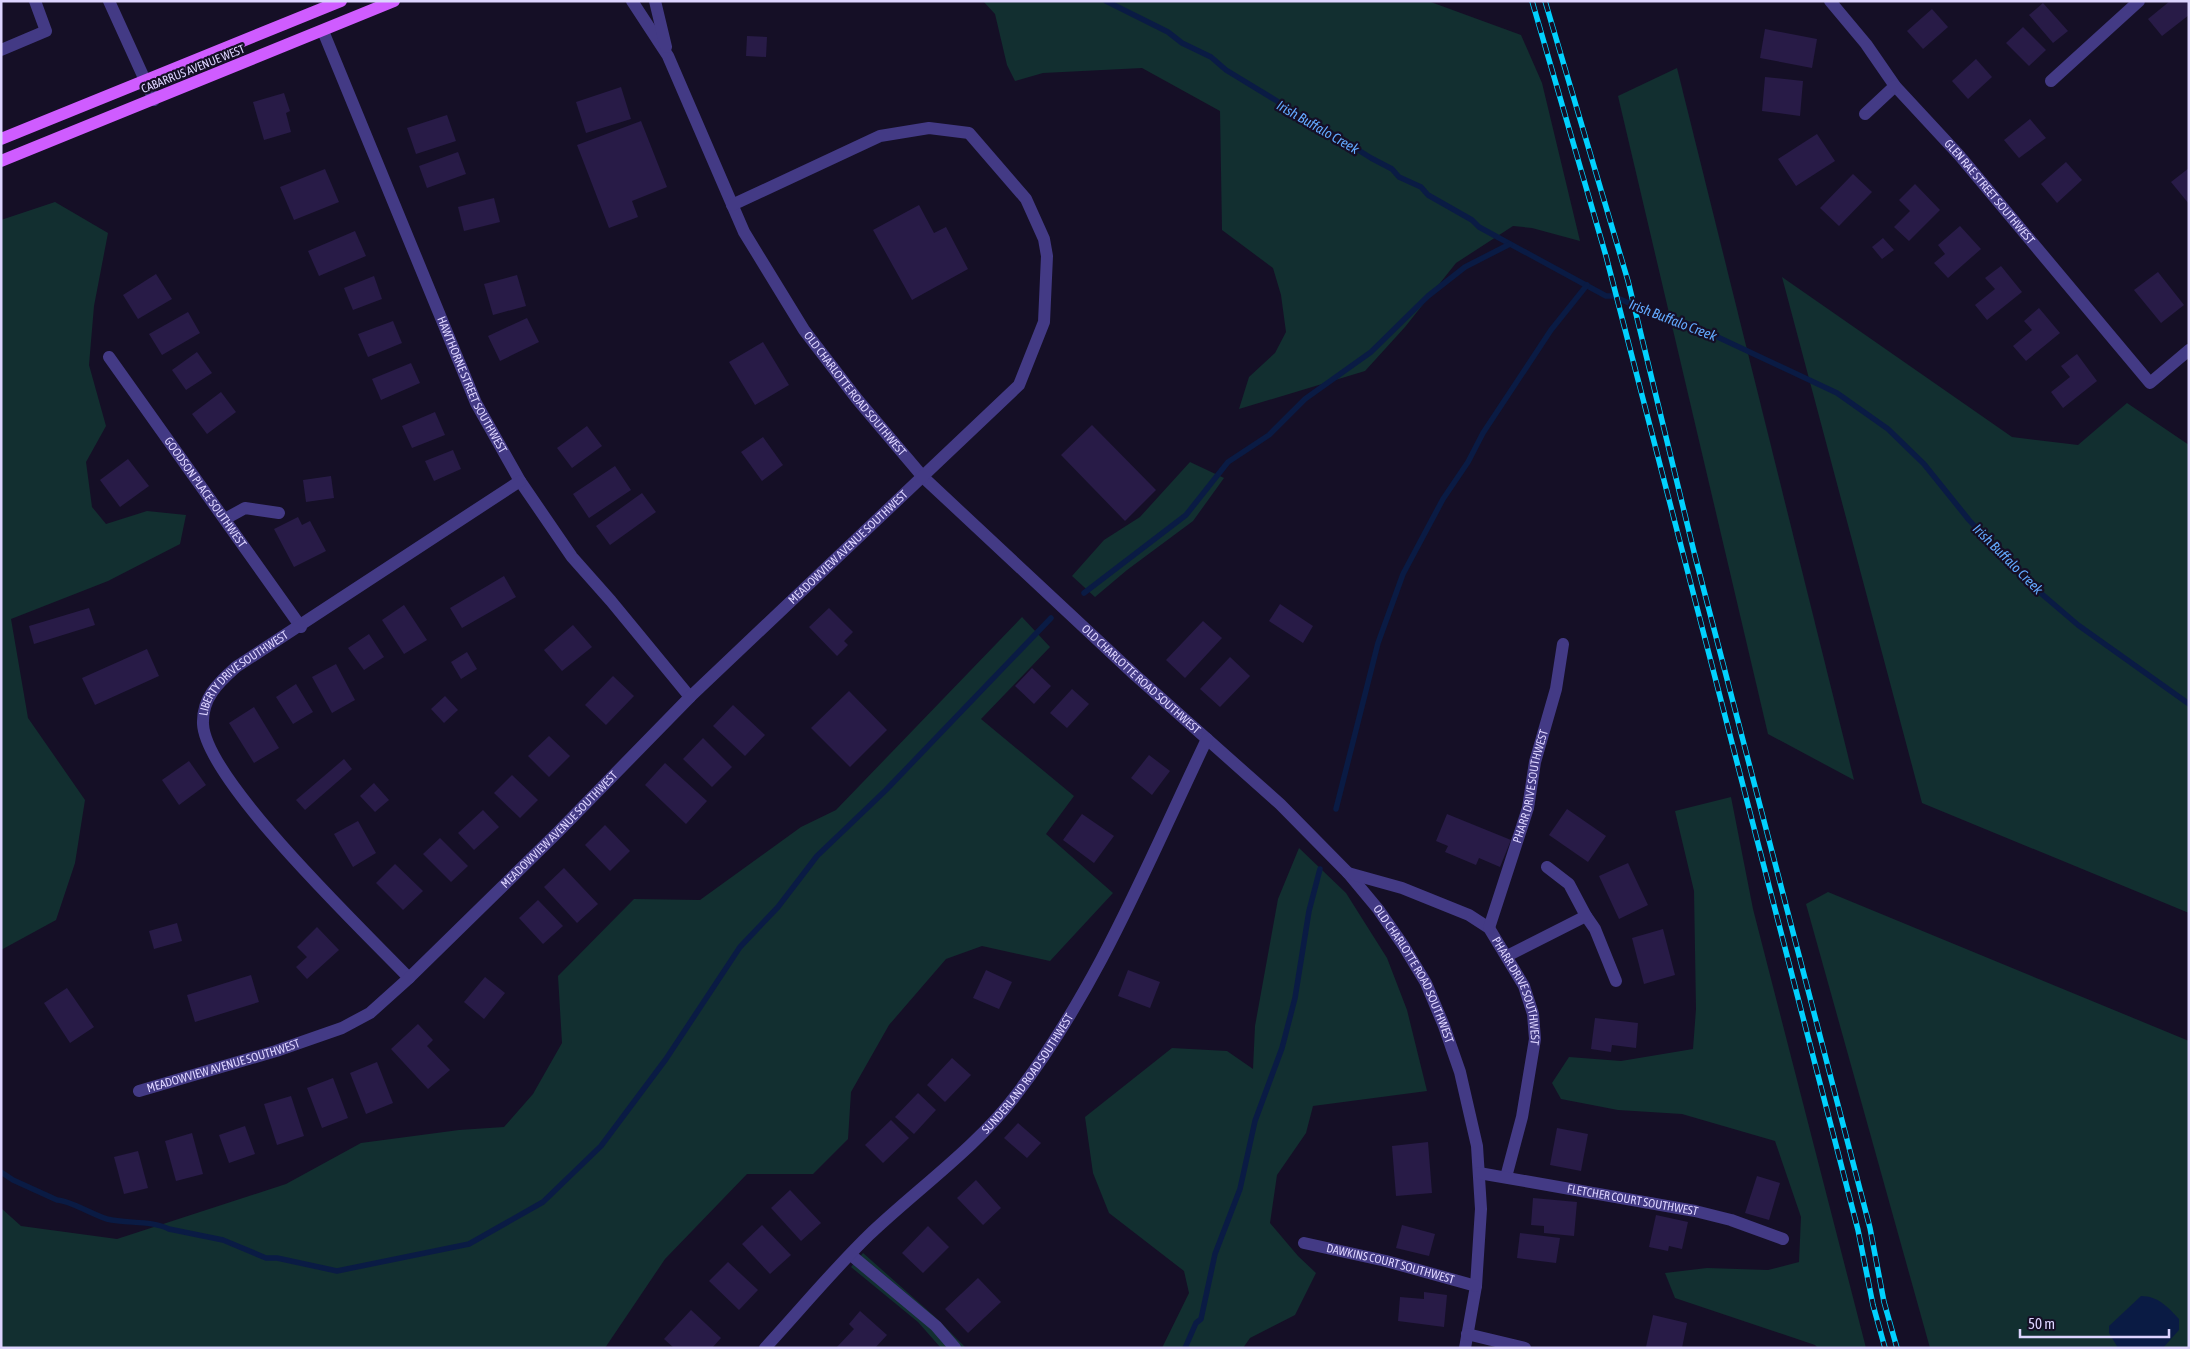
<svg xmlns="http://www.w3.org/2000/svg" width="2190" height="1349" font-family="'Asap Condensed',sans-serif">
<rect width="100%" height="100%" fill="#150f26"/>
<g fill="#122f30">
<polygon points="983,1 1428,1 1521,35 1542,83 1580,241 1532,228 1513,226 1456,263 1405,327 1365,371 1239,409 1249,377 1275,353 1286,332 1281,295 1273,268 1222,230 1220,111 1142,68 1043,73 1015,81 1007,65 995,14"/>
<polygon points="1677,68 1854,780 1768,734 1618,96"/>
<polygon points="55,202 108,233 94,306 89,365 106,426 86,462 92,507 106,524 147,511 186,515 180,544 108,581 11,619 28,718 85,800 75,863 56,920 1,950 1,220"/>
<polygon points="1782,277 2012,437 2078,445 2127,403 2189,445 2189,913 1922,803"/>
<polygon points="1190,462 1224,478 1193,521 1127,570 1095,597 1072,576 1104,540 1140,517"/>
<polygon points="1022,617 1050,647 981,719 1074,796 1046,834 1113,893 1050,961 982,946 946,959 889,1025 851,1092 848,1139 813,1174 747,1174 665,1259 605,1348 1,1348 1,1208 21,1226 117,1239 286,1184 361,1143 459,1130 504,1127 533,1094 562,1043 558,976 634,899 700,900 801,827 836,810"/>
<polygon points="1731,797 1753,909 1866,1348 1818,1348 1815,1345 1675,1298 1665,1273 1707,1268 1768,1270 1799,1262 1801,1217 1775,1141 1682,1114 1618,1110 1561,1099 1552,1083 1569,1057 1621,1061 1693,1049 1696,1009 1694,891 1675,811"/>
<polygon points="1299,848 1346,893 1387,958 1407,1010 1427,1091 1313,1106 1306,1133 1277,1175 1270,1223 1298,1256 1316,1273 1295,1315 1250,1338 1243,1348 1162,1348 1189,1293 1184,1271 1109,1213 1093,1173 1085,1117 1172,1048 1227,1051 1253,1069 1255,1026 1278,899"/>
<polygon points="1828,892 2189,1041 2189,1348 1930,1348 1806,904"/>
<polygon points="863,1253 934,1316 966,1348 941,1348 918,1322 851,1267"/>
</g>
<path fill="#0a1b44" d="M 2141,1296 C 2158,1296 2168,1307 2179,1319 L 2179,1330 L 2163,1348 L 2118,1348 L 2109,1333 L 2109,1326 Z"/>
<g fill="none" stroke-linecap="round" stroke-linejoin="round">
<g stroke="#0a1b44" stroke-width="5.5">
<polyline points="1106,1 1168,32 1182,43 1211,57 1226,70 1277,101 1284,108 1320,126 1371,158 1392,169 1399,177 1421,187 1428,195 1472,220 1479,227 1606,296 1613,296 1663,318 1692,325 1837,393 1888,429 1924,464 1969,520 2023,578 2078,625 2189,704"/>
<polyline points="1084,593 1186,515 1228,462 1269,435 1305,399 1371,352 1428,296 1465,267 1510,244"/>
<polyline points="1336,809 1378,643 1403,574 1443,499 1468,462 1483,433 1551,330 1587,285"/>
<path d="M 1,1172 L 13,1180 L 57,1200 C 69,1200 93,1215 107,1219 C 127,1224 151,1220 169,1229 L 223,1240 L 266,1258 L 277,1258 L 337,1271 L 469,1244 L 543,1202 L 601,1146 L 666,1059 L 740,947 L 778,907 L 817,856 L 886,790 L 1051,618"/>
<polyline points="1185,1348 1196,1323 1201,1319 1215,1254 1240,1189 1255,1121 1282,1048 1295,998 1309,911 1320,869"/>
</g>
</g>
<g fill="#281b47">
<polygon points="2170,1 2189,1 2189,15 2162,36 2148,19"/>
<polygon points="2043,3 2068,31 2053,43 2029,15"/>
<polygon points="1932,9 1948,27 1923,49 1907,31"/>
<polygon points="2023,27 2046,50 2029,66 2006,43"/>
<polygon points="1765,29 1817,39 1812,68 1760,58"/>
<polygon points="747,36 767,37 766,57 746,56"/>
<polygon points="1976,59 1992,77 1968,99 1952,81"/>
<polygon points="1765,77 1803,81 1800,116 1762,111"/>
<polygon points="621,87 631,119 586,133 576,102"/>
<polygon points="284,93 290,111 286,113 291,132 264,140 253,102"/>
<polygon points="447,115 456,141 416,154 407,128"/>
<polygon points="2030,119 2046,138 2019,158 2004,140"/>
<polygon points="641,121 667,187 632,201 638,217 609,228 577,145"/>
<polygon points="1817,134 1835,161 1796,186 1778,159"/>
<polygon points="458,152 466,174 427,188 419,166"/>
<polygon points="2066,162 2082,180 2057,203 2041,184"/>
<polygon points="2189,168 2189,204 2171,182"/>
<polygon points="325,169 339,202 294,220 280,187"/>
<polygon points="1853,174 1872,192 1839,226 1820,208"/>
<polygon points="1915,184 1940,210 1909,241 1894,227 1910,211 1899,200"/>
<polygon points="494,198 500,222 464,231 458,207"/>
<polygon points="919,205 934,233 946,227 968,269 912,300 873,230"/>
<polygon points="1960,226 1981,249 1948,278 1934,263 1945,254 1938,245"/>
<polygon points="355,231 366,256 319,276 308,251"/>
<polygon points="1883,238 1894,250 1882,259 1872,247"/>
<polygon points="2001,266 2022,292 1987,320 1975,305 1995,289 1985,278"/>
<polygon points="2158,272 2184,305 2161,323 2134,290"/>
<polygon points="156,274 172,299 138,319 123,295"/>
<polygon points="517,275 526,306 493,315 484,284"/>
<polygon points="374,276 382,299 353,310 344,288"/>
<polygon points="2039,308 2060,333 2026,361 2013,346 2032,330 2024,321"/>
<polygon points="188,312 200,333 162,355 149,334"/>
<polygon points="527,318 539,342 500,361 488,336"/>
<polygon points="393,321 402,343 368,357 358,334"/>
<polygon points="763,342 789,385 755,405 729,362"/>
<polygon points="197,352 212,373 186,390 172,370"/>
<polygon points="2077,354 2097,381 2063,408 2051,392 2070,377 2061,366"/>
<polygon points="411,363 420,383 381,400 372,379"/>
<polygon points="221,392 236,412 207,434 192,414"/>
<polygon points="435,412 445,435 412,448 402,426"/>
<polygon points="1092,425 1156,490 1125,521 1061,455"/>
<polygon points="587,426 602,446 572,468 557,448"/>
<polygon points="763,437 783,465 762,481 741,452"/>
<polygon points="453,450 461,469 434,481 425,461"/>
<polygon points="128,459 149,486 120,507 100,480"/>
<polygon points="615,466 631,490 589,518 573,494"/>
<polygon points="331,476 334,498 306,502 303,480"/>
<polygon points="642,493 656,512 610,545 596,526"/>
<polygon points="298,517 302,525 310,521 326,551 294,567 274,529"/>
<polygon points="504,576 516,597 462,628 450,608"/>
<polygon points="1280,604 1313,626 1303,643 1269,621"/>
<polygon points="404,605 427,640 404,654 382,620"/>
<polygon points="89,608 95,625 34,644 29,626"/>
<polygon points="829,608 853,632 844,641 848,645 837,656 809,627"/>
<polygon points="1203,621 1222,638 1185,678 1166,660"/>
<polygon points="573,625 592,647 562,671 544,650"/>
<polygon points="369,634 384,657 364,670 348,648"/>
<polygon points="147,649 159,676 95,705 82,678"/>
<polygon points="467,652 477,669 461,679 451,662"/>
<polygon points="1230,657 1250,676 1220,707 1200,689"/>
<polygon points="336,664 355,700 332,713 312,677"/>
<polygon points="1032,668 1051,686 1034,704 1015,686"/>
<polygon points="613,676 634,696 606,725 585,705"/>
<polygon points="296,684 313,712 293,724 276,697"/>
<polygon points="1072,689 1089,704 1067,728 1050,713"/>
<polygon points="849,691 887,730 850,767 811,728"/>
<polygon points="445,696 458,710 444,723 431,709"/>
<polygon points="733,705 765,735 745,756 713,726"/>
<polygon points="254,707 279,748 254,763 229,723"/>
<polygon points="549,736 570,756 549,777 528,756"/>
<polygon points="703,738 732,767 712,787 683,759"/>
<polygon points="1149,755 1170,771 1152,795 1131,778"/>
<polygon points="344,759 352,769 305,810 296,800"/>
<polygon points="189,761 206,785 179,805 162,780"/>
<polygon points="665,763 707,801 686,824 645,785"/>
<polygon points="512,775 538,800 520,818 494,793"/>
<polygon points="374,783 389,800 375,812 360,796"/>
<polygon points="1567,809 1606,836 1588,862 1549,835"/>
<polygon points="483,810 499,827 474,850 458,833"/>
<polygon points="1082,814 1114,836 1094,863 1063,840"/>
<polygon points="1447,814 1511,840 1500,867 1479,858 1476,865 1445,852 1448,846 1436,841"/>
<polygon points="358,821 376,853 353,867 334,834"/>
<polygon points="605,825 630,851 610,871 585,845"/>
<polygon points="440,838 468,866 451,882 423,854"/>
<polygon points="1628,863 1648,905 1619,919 1599,876"/>
<polygon points="395,864 423,891 403,910 376,883"/>
<polygon points="564,868 598,904 577,923 544,887"/>
<polygon points="538,900 563,926 543,944 519,918"/>
<polygon points="177,923 182,941 154,949 149,931"/>
<polygon points="317,927 339,950 307,979 296,967 307,957 297,947"/>
<polygon points="1663,929 1675,975 1644,984 1632,938"/>
<polygon points="986,970 1012,982 999,1009 973,998"/>
<polygon points="1128,970 1160,982 1150,1008 1118,996"/>
<polygon points="251,975 259,1002 195,1022 187,995"/>
<polygon points="485,977 505,993 484,1019 464,1002"/>
<polygon points="67,988 94,1027 70,1043 44,1003"/>
<polygon points="1595,1018 1638,1023 1636,1048 1612,1045 1611,1052 1591,1049"/>
<polygon points="418,1024 433,1040 427,1046 450,1070 428,1089 391,1049"/>
<polygon points="952,1058 971,1075 945,1102 927,1085"/>
<polygon points="377,1062 393,1103 366,1114 350,1073"/>
<polygon points="333,1078 348,1118 322,1128 307,1088"/>
<polygon points="918,1093 936,1110 914,1134 895,1117"/>
<polygon points="291,1096 304,1136 277,1145 264,1104"/>
<polygon points="891,1120 909,1138 883,1163 865,1145"/>
<polygon points="1018,1123 1041,1143 1027,1158 1004,1138"/>
<polygon points="245,1126 255,1154 229,1163 219,1135"/>
<polygon points="1557,1128 1588,1134 1581,1171 1550,1165"/>
<polygon points="192,1133 203,1174 176,1181 165,1141"/>
<polygon points="1428,1142 1432,1193 1396,1196 1392,1146"/>
<polygon points="138,1151 148,1188 124,1194 114,1157"/>
<polygon points="1757,1176 1780,1183 1769,1220 1745,1213"/>
<polygon points="976,1180 1001,1208 983,1225 957,1198"/>
<polygon points="790,1190 821,1223 801,1241 771,1208"/>
<polygon points="1533,1198 1577,1202 1574,1236 1544,1233 1544,1226 1531,1225"/>
<polygon points="1656,1215 1688,1222 1682,1249 1669,1246 1668,1251 1649,1247"/>
<polygon points="762,1225 791,1255 770,1274 742,1244"/>
<polygon points="1402,1225 1435,1234 1429,1256 1396,1248"/>
<polygon points="928,1226 949,1247 923,1273 902,1253"/>
<polygon points="1520,1233 1560,1238 1556,1263 1517,1258"/>
<polygon points="728,1262 758,1290 739,1310 709,1281"/>
<polygon points="978,1278 1001,1302 968,1333 945,1309"/>
<polygon points="1424,1292 1447,1295 1444,1327 1398,1321 1400,1297 1424,1299"/>
<polygon points="691,1310 721,1338 712,1348 674,1348 664,1339"/>
<polygon points="860,1311 887,1335 875,1348 836,1348 854,1329 849,1324"/>
<polygon points="1653,1315 1687,1323 1682,1348 1646,1347"/>
</g>
<g fill="none" stroke-linecap="round" stroke-linejoin="round">
<g stroke="#433a85" stroke-width="12">
<polyline points="109,1 154,100"/>
<path id="s1" d="M 632,1 L 668,56 L 744,232 L 804,330 L 857,399 L 923,477 L 1135,675 L 1280,804 L 1348,873 L 1378,909 L 1403,945 L 1426,983 L 1444,1026 L 1460,1072 L 1477,1146 L 1481,1209 L 1476,1286 L 1465,1348"/>
<polyline points="655,1 666,47"/>
<path id="s2" d="M 1830,1 L 1866,44 L 1895,86 L 1959,155 L 2150,383 L 2189,350"/>
<path id="s3" d="M 323,31 L 476,403 L 520,481 L 572,557 L 611,601 L 690,697"/>
<polyline points="1,50 46,31 35,1"/>
<polyline points="2051,81 2139,1"/>
<polyline points="1865,114 1895,86"/>
<path id="s4" d="M 109,357 L 301,627"/>
<polyline points="225,519 245,508 279,513"/>
<path id="s5" d="M 1348,873 L 1402,888 L 1469,915 L 1489,928 L 1524,986 L 1533,1014 L 1535,1039 L 1522,1117 L 1506,1177"/>
<polyline points="1586,916 1595,929 1616,981"/>
<path id="s6" d="M 1489,928 L 1528,808 L 1535,762 L 1556,689 L 1563,644"/>
<polyline points="1507,956 1586,916 1569,884 1547,867"/>
<path id="s7" d="M 409,978 C 365,932 206,781 203,724 C 202,698 218,683 236,667 L 520,481"/>
<path id="s8" d="M 139,1091 L 276,1051 L 342,1028 L 370,1013 L 409,978 L 558,832 L 690,697 L 1019,385 L 1044,322 L 1047,256 L 1044,239 L 1026,199 L 969,133 L 929,128 L 880,136 L 732,205"/>
<path id="s9" d="M 1479,1173 L 1695,1211 L 1731,1220 L 1783,1239"/>
<path id="s10" d="M 1304,1243 L 1386,1261 L 1476,1286"/>
<polyline points="851,1255 936,1326 955,1348"/>
<polyline points="1467,1334 1525,1348"/>
<path id="s11" d="M 765,1348 C 800,1310 833,1270 869,1235 C 916,1190 977,1147 1016,1095 C 1098,988 1149,860 1207,739"/>
</g>
<g stroke="#cf5cff" stroke-width="12">
<polyline points="1,139 341,1"/>
<polyline points="1,161 394,1"/>
</g>
<g stroke="#01d1fe" stroke-width="5.5">
<g id="rail">
<polyline points="1532,1 1606,256 1858,1230 1873,1305 1885,1348"/>
<polyline points="1545,1 1628,281 1695,556 1870,1228 1884,1302 1897,1348"/>
</g>
</g>
<use href="#rail" stroke="#150f26" stroke-width="4" stroke-dasharray="11" stroke-linecap="butt"/>
</g>
<g text-anchor="middle" dominant-baseline="central" stroke-width="4.5" stroke-linejoin="round" paint-order="stroke">
<g font-size="12" fill="#ddd4ff" stroke="#150f26">
<text transform="translate(193 69) rotate(-22)">CABARRUS AVENUE WEST</text>
<text stroke="none"><textPath href="#s2" startOffset="249">GLEN RAE STREET SOUTHWEST</textPath></text>
<text stroke="none"><textPath href="#s3" startOffset="384">HAWTHORNE STREET SOUTHWEST</textPath></text>
<text stroke="none"><textPath href="#s1" startOffset="454">OLD CHARLOTTE ROAD SOUTHWEST</textPath></text>
<text stroke="none"><textPath href="#s4" startOffset="166">GOODSON PLACE SOUTHWEST</textPath></text>
<text stroke="none"><textPath href="#s8" startOffset="912">MEADOWVIEW AVENUE SOUTHWEST</textPath></text>
<text stroke="none"><textPath href="#s7" startOffset="399">LIBERTY DRIVE SOUTHWEST</textPath></text>
<text stroke="none"><textPath href="#s1" startOffset="859">OLD CHARLOTTE ROAD SOUTHWEST</textPath></text>
<text stroke="none"><textPath href="#s6" startOffset="148">PHARR DRIVE SOUTHWEST</textPath></text>
<text stroke="none"><textPath href="#s8" startOffset="508">MEADOWVIEW AVENUE SOUTHWEST</textPath></text>
<text stroke="none"><textPath href="#s1" startOffset="1264">OLD CHARLOTTE ROAD SOUTHWEST</textPath></text>
<text stroke="none"><textPath href="#s5" startOffset="222">PHARR DRIVE SOUTHWEST</textPath></text>
<text stroke="none"><textPath href="#s8" startOffset="88">MEADOWVIEW AVENUE SOUTHWEST</textPath></text>
<text stroke="none"><textPath href="#s11" startOffset="381">SUNDERLAND ROAD SOUTHWEST</textPath></text>
<text stroke="none"><textPath href="#s9" startOffset="156">FLETCHER COURT SOUTHWEST</textPath></text>
<text stroke="none"><textPath href="#s10" startOffset="89">DAWKINS COURT SOUTHWEST</textPath></text>
</g>
<g font-size="14" font-style="italic" fill="#63aaff" stroke="#150f26">
<text transform="translate(1318 127) rotate(30)">Irish Buffalo Creek</text>
<text transform="translate(1673 320) rotate(21)">Irish Buffalo Creek</text>
<text transform="translate(2008 559) rotate(45)">Irish Buffalo Creek</text>
</g>
</g>
<rect width="2190" height="1349" fill="none" stroke="#ddd4ff" stroke-width="5"/>
<path d="M2020 1329v8h149v-8" fill="none" stroke="#ddd4ff" stroke-width="2.5"/>
<text x="2028" y="1329" font-size="15" fill="#ddd4ff" stroke="#150f26" stroke-width="4" paint-order="stroke">50 m</text>
</svg>
